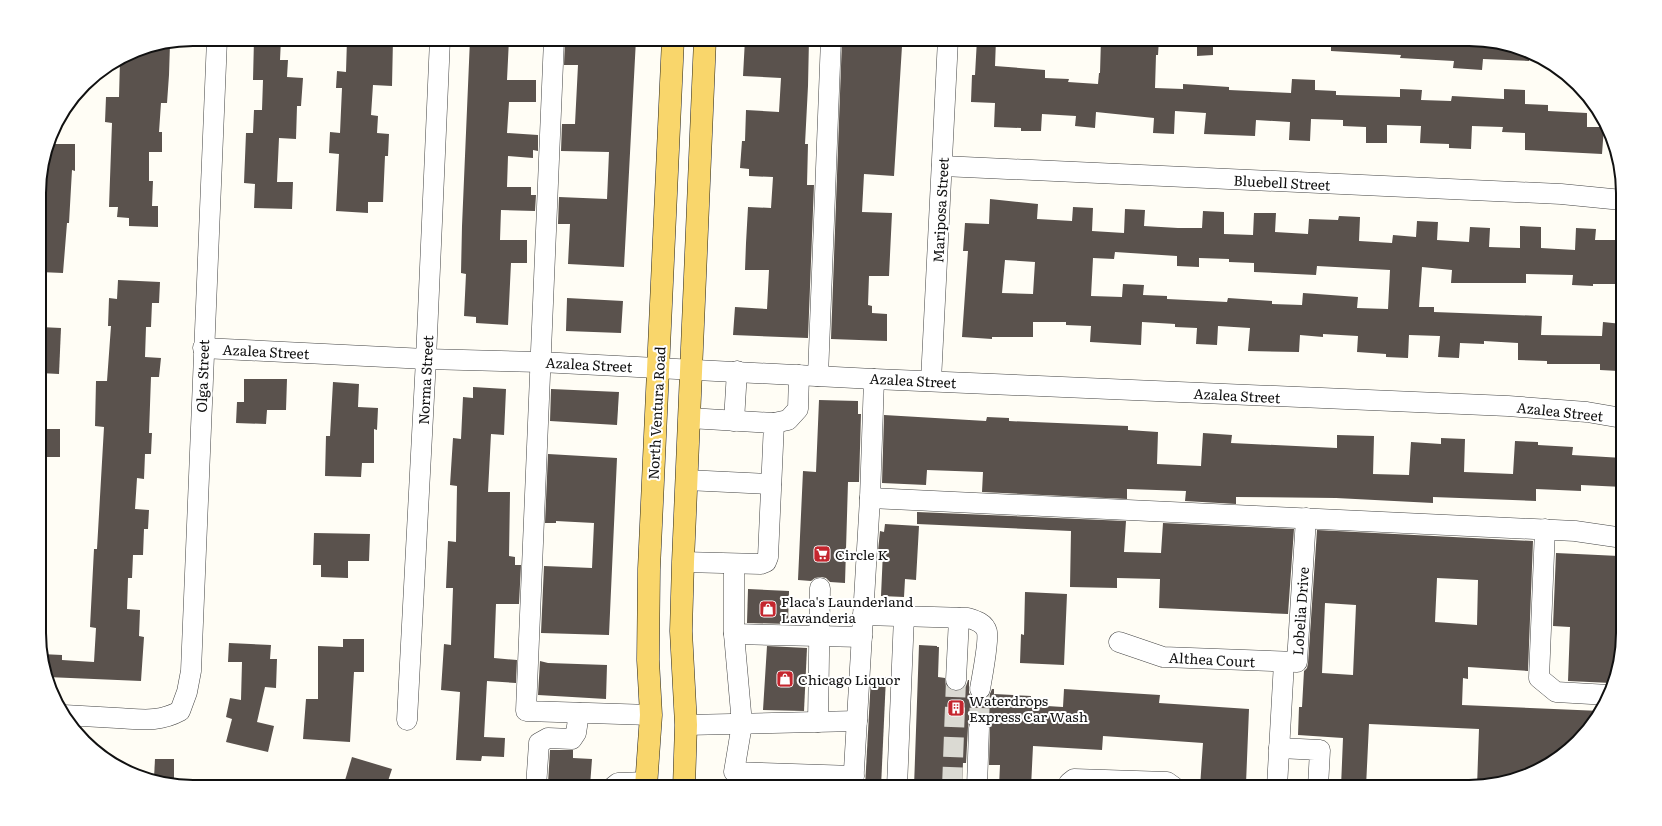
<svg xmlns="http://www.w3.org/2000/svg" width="1662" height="826" font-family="Literata,serif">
<rect width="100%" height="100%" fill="#fffdf5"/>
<g fill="#5a524d" fill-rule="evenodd">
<polygon points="254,39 281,39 280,60 288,60 287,77 303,78 301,106 297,106 296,139 279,138 277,182 293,182 292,209 254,208 255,184 244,183 246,133 253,133 254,110 262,110 263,80 253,80"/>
<polygon points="347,39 393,39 392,86 373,85 371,115 378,116 377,133 389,134 388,156 385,156 383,202 368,202 368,213 336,211 339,154 329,153 330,132 340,133 342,88 336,88 337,71 346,72"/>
<polygon points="470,39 509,39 507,80 536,80 536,102 509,102 507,133 538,135 538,151 533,150 533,158 508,156 507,187 531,187 531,195 536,195 535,211 501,210 500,240 527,240 527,263 511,263 508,325 476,323 476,317 464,316 466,274 461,273 462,226"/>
<polygon points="565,39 636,39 624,267 568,264 570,224 558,224 559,197 607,199 609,152 561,151 562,124 575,124 578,65 564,65"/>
<polygon points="745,39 792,41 792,39 809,39 808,86 805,144 808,144 807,185 814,185 808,338 733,335 735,307 767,309 769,270 745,270 746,243 748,207 771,208 773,177 749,176 749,169 740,168 742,141 745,141 746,110 779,112 781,78 743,76"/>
<polygon points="842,39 898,39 898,46 902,46 894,176 864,174 862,212 892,213 889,276 869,276 868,305 872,306 872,313 887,314 887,341 831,339"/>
<polygon points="977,39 996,39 995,66 1045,70 1045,78 1069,79 1068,82 1098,84 1099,73 1100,73 1101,39 1159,39 1158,55 1156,55 1155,88 1183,89 1183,84 1229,87 1229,90 1291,93 1292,79 1315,80 1315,90 1336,91 1336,95 1400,97 1400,89 1422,90 1421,100 1451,101 1452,96 1504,99 1504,89 1525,90 1525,104 1548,105 1548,111 1587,113 1587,127 1604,127 1602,154 1525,150 1525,133 1502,132 1503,127 1472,126 1471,149 1449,148 1449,144 1420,143 1421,126 1387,125 1387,143 1366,143 1366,127 1343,126 1343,120 1311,119 1310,141 1289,140 1290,122 1256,120 1255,136 1204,134 1206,113 1175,111 1174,134 1153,133 1154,118 1096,112 1095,128 1075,126 1076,116 1042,114 1041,131 1021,131 1021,128 994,127 995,103 971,102 972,75 975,75"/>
<polygon points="1197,39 1213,39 1213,55 1197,56"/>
<polygon points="1331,39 1469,39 1530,53 1529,61 1483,59 1482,70 1453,68 1454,61 1400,58 1401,55 1331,51"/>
<polygon points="170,44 169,75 167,103 161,103 159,132 162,132 162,152 149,152 149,181 153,181 152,206 158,206 158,227 129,226 129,218 117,217 118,207 109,207 112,123 105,122 106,97 119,97 120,60 134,51"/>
<polygon points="50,144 75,144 75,171 72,170 69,223 67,223 63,273 40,272 39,183"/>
<path d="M 990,199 L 1038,204 L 1037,219 L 1072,221 L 1073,207 L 1093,208 L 1092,231 L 1124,233 L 1125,209 L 1145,210 L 1144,226 L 1178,228 L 1202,228 L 1203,211 L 1224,212 L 1224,234 L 1253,235 L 1254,213 L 1276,213 L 1275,232 L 1308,234 L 1309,219 L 1338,220 L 1339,216 L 1360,217 L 1359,241 L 1392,243 L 1393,235 L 1416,237 L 1417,221 L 1438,222 L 1437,240 L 1469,242 L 1470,227 L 1490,228 L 1489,247 L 1520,248 L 1520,226 L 1541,227 L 1541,248 L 1575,250 L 1576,228 L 1596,229 L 1595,240 L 1622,240 L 1622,284 L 1593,284 L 1593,286 L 1572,285 L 1573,275 L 1526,274 L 1526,283 L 1451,283 L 1452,270 L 1422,267 L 1419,307 L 1434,307 L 1434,312 L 1542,316 L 1541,335 L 1602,336 L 1603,322 L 1622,324 L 1622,349 L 1621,349 L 1619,371 L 1600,370 L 1600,364 L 1547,364 L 1547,361 L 1518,360 L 1518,343 L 1484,341 L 1484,344 L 1460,343 L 1459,358 L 1438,357 L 1440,336 L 1409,335 L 1408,358 L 1386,357 L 1386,354 L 1357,352 L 1358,336 L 1323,334 L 1323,337 L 1300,335 L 1299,352 L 1248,351 L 1250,328 L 1218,326 L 1217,345 L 1196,344 L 1197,328 L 1175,327 L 1175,324 L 1142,322 L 1141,345 L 1090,342 L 1091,326 L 1066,325 L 1066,322 L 1033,322 L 1033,337 L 992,337 L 992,339 L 962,337 L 968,251 L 963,251 L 965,223 L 989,224 ZM 1115,252 L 1177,256 L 1177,266 L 1199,267 L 1199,258 L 1229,259 L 1229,262 L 1254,263 L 1254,272 L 1316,275 L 1317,266 L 1390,270 L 1388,309 L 1357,308 L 1358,297 L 1303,293 L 1302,305 L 1272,304 L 1272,301 L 1228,298 L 1227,302 L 1167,299 L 1167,296 L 1143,295 L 1144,285 L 1123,284 L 1122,297 L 1091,296 L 1093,258 L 1114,259 ZM 1005,260 L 1035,262 L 1033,294 L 1002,293 Z"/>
<polygon points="118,280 160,282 159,303 152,303 151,327 146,327 145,357 161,358 159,377 151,377 149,433 152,433 151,454 145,454 144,479 137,478 135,509 149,510 148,529 144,529 143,555 133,555 132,578 128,578 127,609 140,610 139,636 144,637 141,681 47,677 41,654 62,655 62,660 94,662 96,628 90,627 94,549 97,549 104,427 95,426 96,381 107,381 111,326 108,326 109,298 117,299"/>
<polygon points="567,298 623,301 621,333 566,331"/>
<polygon points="40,327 61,328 59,374 40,373"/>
<polygon points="244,379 287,379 286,410 267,410 266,424 236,423 237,402 244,402"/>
<polygon points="333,382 359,384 358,407 378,408 377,430 374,429 374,463 362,463 361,477 325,476 326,436 330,436"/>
<polygon points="473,387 506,389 504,435 491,434 488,492 510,492 509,556 515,557 515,565 521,565 519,604 496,604 494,658 517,660 516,683 487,681 484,737 505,738 504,757 482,756 481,761 456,760 460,692 441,690 444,644 451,645 453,588 446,588 448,541 456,542 457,486 450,485 453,438 461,439 463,397 473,398"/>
<polygon points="551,389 619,392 617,425 550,421"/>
<polygon points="819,400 858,401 858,414 861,414 859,482 848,482 845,583 830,582 826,578 821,577 815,578 811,581 798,580 803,471 816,472"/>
<polygon points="884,415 986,421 987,417 1009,418 1009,421 1128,426 1128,430 1158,432 1157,464 1201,466 1203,433 1232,435 1231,443 1337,448 1337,435 1374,436 1373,474 1409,475 1411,442 1441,444 1441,438 1465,439 1464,472 1513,474 1515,441 1538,442 1538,445 1573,447 1572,455 1623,458 1623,487 1581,485 1581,491 1536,489 1536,501 1433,497 1433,503 1336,498 1236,497 1236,504 1185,501 1186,491 1127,489 1127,499 982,492 983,472 927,470 926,485 882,483"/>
<rect x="40" y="429" width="20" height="28"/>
<polygon points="548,454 617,458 609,635 541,633 544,566 592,568 594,523 556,521 556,523 545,523"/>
<polygon points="917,512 1126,521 1124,552 1161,553 1163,523 1294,529 1288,614 1159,608 1160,579 1117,578 1117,588 1070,587 1071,531 917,524"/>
<polygon points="885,524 919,526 916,580 905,579 904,597 881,596 883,551 878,551 880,531 884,532"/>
<path d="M 1317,530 L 1533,541 L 1528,671 L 1468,667 L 1468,679 L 1463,678 L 1462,705 L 1601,711 L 1585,734 L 1555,761 L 1519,779 L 1477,787 L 1479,729 L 1369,724 L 1366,787 L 1341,787 L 1343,738 L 1298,735 L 1299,707 L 1302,707 L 1304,671 L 1307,668 L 1308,663 ZM 1437,578 L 1478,580 L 1477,625 L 1435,622 ZM 1325,603 L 1356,605 L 1353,675 L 1322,673 Z"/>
<polygon points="314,533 370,534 369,561 348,561 348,578 321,577 321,565 313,565"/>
<polygon points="1556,553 1619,556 1618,594 1623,595 1623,633 1611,683 1568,681 1570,627 1553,626"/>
<polygon points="748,589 789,591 788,624 747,623"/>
<polygon points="1025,592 1067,594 1064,665 1020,663 1021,634 1024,635"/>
<polygon points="343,639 364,639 364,672 354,672 350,742 303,739 306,699 318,699 318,646 343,647"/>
<polygon points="229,643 271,645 270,659 277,659 276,688 265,687 257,722 274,726 268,752 226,742 232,719 226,717 230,698 241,700 242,662 228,662"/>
<polygon points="919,645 937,646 937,647 939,647 938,677 945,678 946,686 950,690 955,691 962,690 966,686 968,680 969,680 969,693 973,698 978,700 984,700 989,696 992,689 994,689 994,694 1031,696 1031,705 1063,707 1064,689 1160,695 1159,703 1249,709 1246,784 1223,782 1222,787 1200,787 1203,743 1103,736 1102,750 1033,746 1031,787 999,787 1000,765 989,765 990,728 989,723 985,718 979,717 974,718 969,722 968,727 966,763 963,763 962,787 914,787"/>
<polygon points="767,646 807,648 804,711 763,710"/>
<polygon points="540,661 548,663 607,665 606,699 538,695"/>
<polygon points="871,677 886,677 881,787 865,787"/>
<polygon points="550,750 573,750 573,758 592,759 590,786 548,783"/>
<polygon points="352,757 392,769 386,787 343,787"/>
<polygon points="155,759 174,759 174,783 154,778"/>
</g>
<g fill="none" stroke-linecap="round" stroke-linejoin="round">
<g stroke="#dbdad3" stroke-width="20" stroke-dasharray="20 10" stroke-linecap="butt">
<polyline points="979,728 980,689"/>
<polyline points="952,787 956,680"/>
</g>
<g stroke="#444" stroke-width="21">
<g id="minor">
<polyline points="554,39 526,711 651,715"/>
<polyline points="942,166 1561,194 1622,200"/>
<polyline points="203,348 426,359 540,362 874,379 1508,406 1587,412 1622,418"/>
<polyline points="818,376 831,39"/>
<polyline points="931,381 948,39"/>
<polyline points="734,421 737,371"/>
<polyline points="774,423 788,420 798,409 799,375"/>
<polyline points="686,480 771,484"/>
<polyline points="870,498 1575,531 1623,538"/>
<polyline points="1545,529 1539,678 1556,692 1609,695"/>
<polyline points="683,562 761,564 766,562 768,557 774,423 689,418"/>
<polyline points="734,564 734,634 742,724 734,772 854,776"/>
<path d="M 863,615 L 968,618 C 975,620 985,623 987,632 C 989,642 982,677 980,689"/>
<polyline points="734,634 862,637"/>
<polyline points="1119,642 1163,657 1297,662 1306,518"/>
<polyline points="956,680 959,618"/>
<path d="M 64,715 C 81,716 99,717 117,718 C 140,719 158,723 180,711 L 187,692 L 191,671 L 217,39"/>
<polyline points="407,720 426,359 440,39"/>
<polyline points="818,722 820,588"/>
<polyline points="686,725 857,721"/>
<polyline points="1279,748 1320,750 1318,787"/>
<polyline points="536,787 539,743 548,738 572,739 576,733 579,713"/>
<polyline points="613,787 618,783 647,782"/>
<polyline points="853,787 870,498 874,379"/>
<polyline points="897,787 904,616"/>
<polyline points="977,787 979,728"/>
<polyline points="1068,787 1069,783 1074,779 1167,782 1174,787"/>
<polyline points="1277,787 1284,662"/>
</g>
</g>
<g stroke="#222" stroke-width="23">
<g id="major">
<polyline points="646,787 651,715 648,660 649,569 673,39"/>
<polyline points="684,787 686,725 681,631 683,562 705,39"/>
</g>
</g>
<use href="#minor" stroke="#fff" stroke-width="20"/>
<use href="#major" stroke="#f9d66b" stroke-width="22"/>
</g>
<defs>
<g id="supermarket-square" transform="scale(0.9)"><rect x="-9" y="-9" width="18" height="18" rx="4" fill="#c4262e" stroke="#fff"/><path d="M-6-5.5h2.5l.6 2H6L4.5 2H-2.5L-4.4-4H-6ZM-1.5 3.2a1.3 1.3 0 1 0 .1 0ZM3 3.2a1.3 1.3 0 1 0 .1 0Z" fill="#fff"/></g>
<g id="shop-square" transform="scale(0.9)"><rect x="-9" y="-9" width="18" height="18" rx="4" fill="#c4262e" stroke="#fff"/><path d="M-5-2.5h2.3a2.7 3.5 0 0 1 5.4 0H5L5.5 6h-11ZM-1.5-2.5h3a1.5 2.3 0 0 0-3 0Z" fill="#fff"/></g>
<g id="building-square" transform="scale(0.9)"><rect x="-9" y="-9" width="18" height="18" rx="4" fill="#c4262e" stroke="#fff"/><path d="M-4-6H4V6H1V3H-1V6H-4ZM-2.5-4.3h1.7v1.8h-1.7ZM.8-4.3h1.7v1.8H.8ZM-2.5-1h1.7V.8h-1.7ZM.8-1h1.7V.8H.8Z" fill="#fff"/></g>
</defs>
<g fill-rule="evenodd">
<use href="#supermarket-square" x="822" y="554"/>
<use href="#shop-square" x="768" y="609"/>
<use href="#shop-square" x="785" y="679"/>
<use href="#building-square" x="956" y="708"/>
</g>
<g text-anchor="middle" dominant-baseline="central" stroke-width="4" stroke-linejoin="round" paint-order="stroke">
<g font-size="14" fill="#111" stroke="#fff">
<text transform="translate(1282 182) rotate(3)">Bluebell Street</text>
<text transform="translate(940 210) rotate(-87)">Mariposa Street</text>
<text transform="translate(266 351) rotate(3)">Azalea Street</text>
<text transform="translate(589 364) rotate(3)">Azalea Street</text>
<text transform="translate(202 376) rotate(-88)">Olga Street</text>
<text transform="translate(425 380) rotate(-87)">Norma Street</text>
<text transform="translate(913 380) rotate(3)">Azalea Street</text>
<text transform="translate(1237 395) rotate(3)">Azalea Street</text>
<text transform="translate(1560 411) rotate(6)">Azalea Street</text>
<text transform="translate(656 413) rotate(-87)">North Ventura Road</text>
<text transform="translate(1300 611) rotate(-86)">Lobelia Drive</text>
<text transform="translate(1212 659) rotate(3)">Althea Court</text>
</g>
<g font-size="14" fill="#111" stroke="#fff" text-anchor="start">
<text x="835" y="554">Circle K</text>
<text x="781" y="601">Flaca's Launderland<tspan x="781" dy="16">Lavanderia</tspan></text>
<text x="798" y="679">Chicago Liquor</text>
<text x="969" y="700">Waterdrops<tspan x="969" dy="16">Express Car Wash</tspan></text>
</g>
</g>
<path d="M0 0H1662V826H0ZM193 46H1469A147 147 0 0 1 1616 193V633A147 147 0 0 1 1469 780H193A147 147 0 0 1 46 633V193A147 147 0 0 1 193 46Z" fill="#fff" fill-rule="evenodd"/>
<path fill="none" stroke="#111" stroke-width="2" d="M193 46H1469A147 147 0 0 1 1616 193V633A147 147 0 0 1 1469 780H193A147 147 0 0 1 46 633V193A147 147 0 0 1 193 46Z"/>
</svg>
